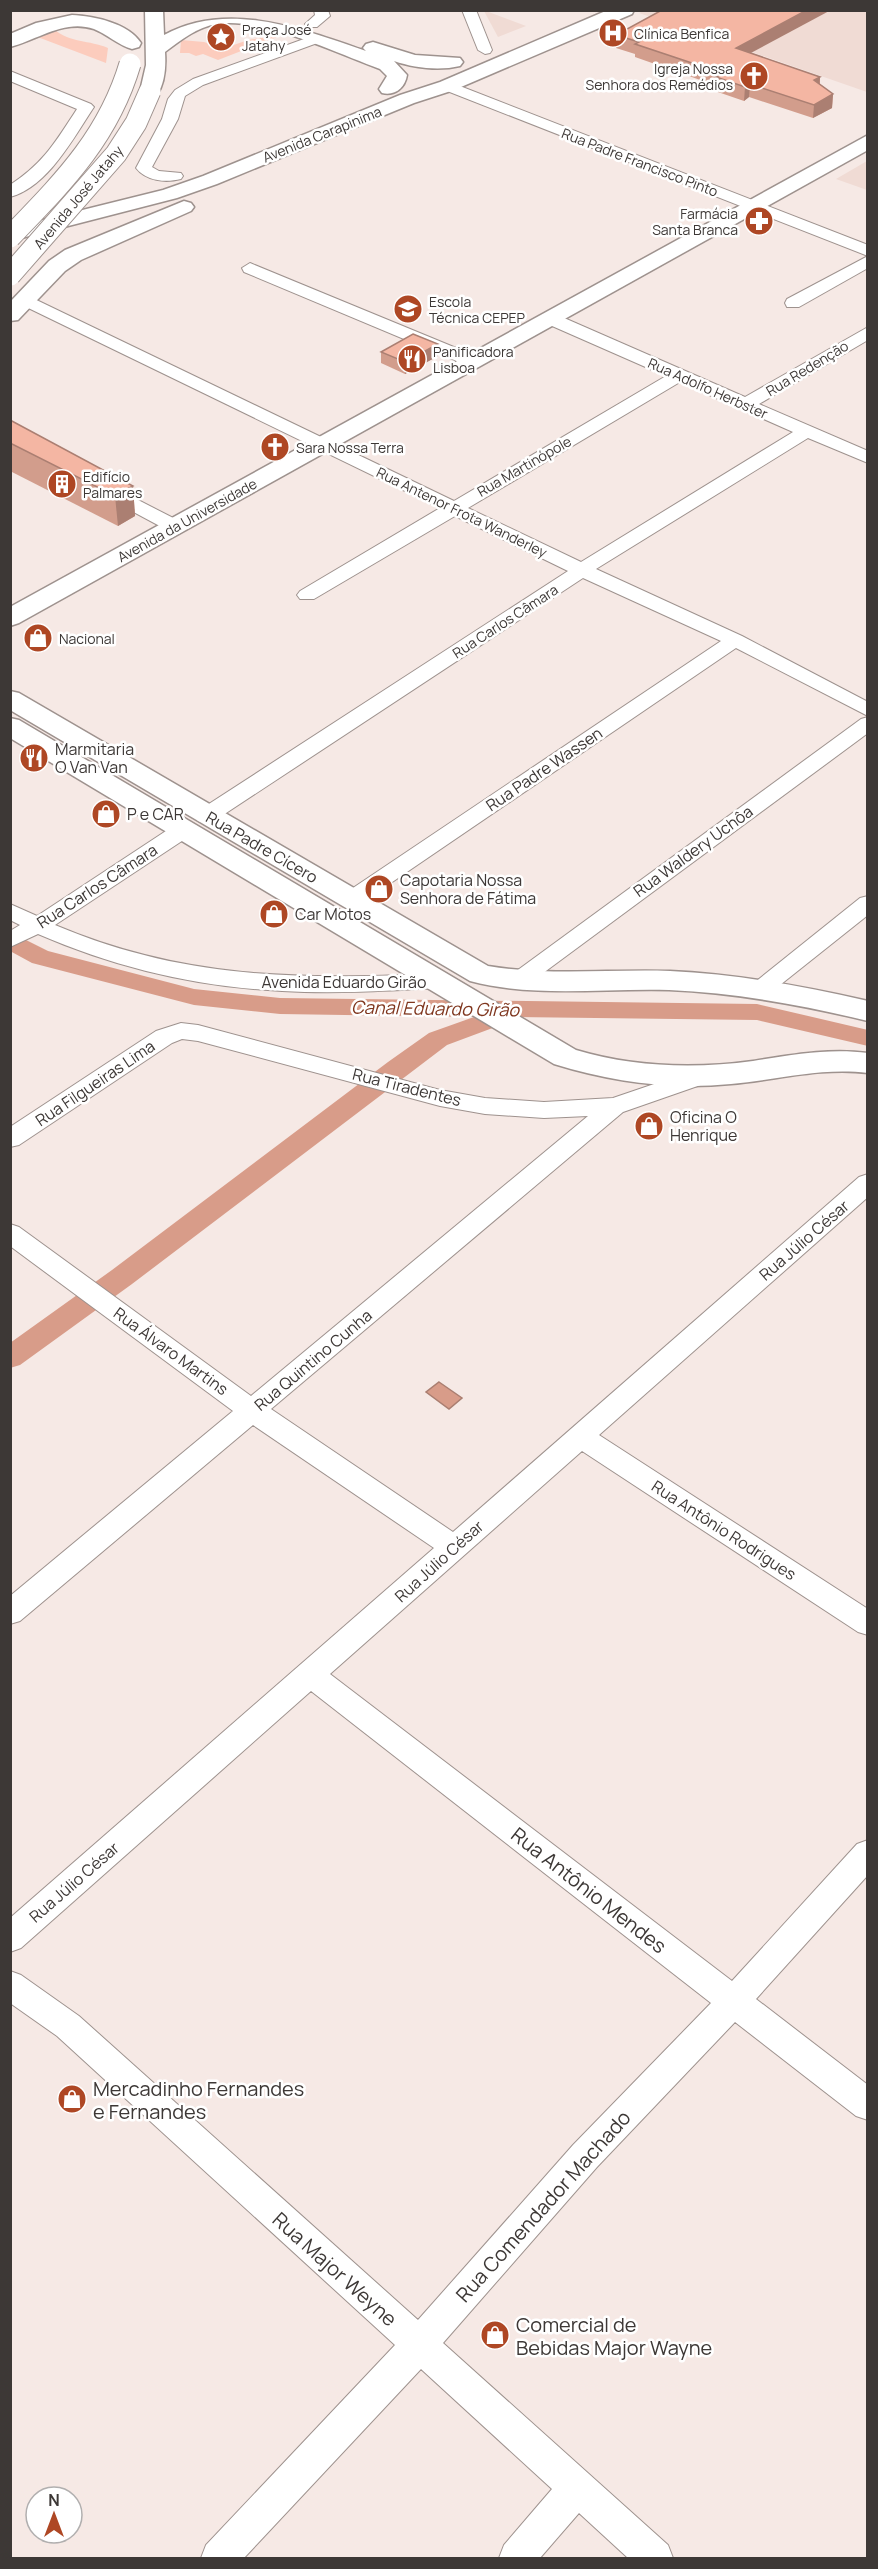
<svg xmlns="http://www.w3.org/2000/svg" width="878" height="2569" font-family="Manrope,sans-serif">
<rect width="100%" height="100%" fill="#f6e9e5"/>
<g fill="#f0dbd4">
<polygon points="645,10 867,11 867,92 639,13"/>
<polygon points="484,11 486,11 526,26 498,37"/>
<polygon points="867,161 867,190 836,179"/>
</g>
<g fill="#fcccbd">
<path d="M 54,29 C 69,43 90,40 108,48 L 106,63 L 35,36 Z"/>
<polygon points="285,34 218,60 203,54 196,56 189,53 180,53 181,40 204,42 216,46 228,47 248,40"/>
</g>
<polygon fill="#d89c89" stroke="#aa7e70" stroke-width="1.5" points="439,1382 462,1398 449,1409 426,1392"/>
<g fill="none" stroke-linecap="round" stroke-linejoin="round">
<polygon fill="#d89c89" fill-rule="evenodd" points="10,932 48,951 194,989 280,998 757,1004 868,1030 868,1046 757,1020 515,1017 514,1020 447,1045 132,1284 20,1365 10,1368 10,1343 112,1270 388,1062 429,1033 474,1017 280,1014 194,1005 32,963 10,951"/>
<g stroke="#9e928e" stroke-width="2">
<g id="minor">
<polygon points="314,10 328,10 330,16 317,27 307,27 305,24 315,15"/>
<polygon points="462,10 476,10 492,50 490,53 485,54 478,50"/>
<path d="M 315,35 L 320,36 L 322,39 L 320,42 L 203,85 L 185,96 L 178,119 L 152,167 L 159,171 L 181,173 L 183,176 L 181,179 C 165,183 146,181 136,168 L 162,119 L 168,99 L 175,90 L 193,79 Z"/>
<path d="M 10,71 L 91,104 L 94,107 C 74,137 48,187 10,197 L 10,185 C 44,163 56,141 77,109 L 10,81 Z"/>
<polygon points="447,81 868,245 868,256 442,89 439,86 442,83"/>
<polygon points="868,256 868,268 799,307 787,307 785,303 787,299"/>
<polygon points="250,263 478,357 481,361 478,365 466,365 244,272 242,268"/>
<path d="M 24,294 L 454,501 L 666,376 L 543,322 L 540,318 L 543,314 L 555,314 L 745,397 L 868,327 L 868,340 L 759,404 L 868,451 L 868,463 L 808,438 L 596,569 L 742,636 L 868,702 L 868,716 L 736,648 L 360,904 L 352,906 L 344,904 L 341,899 L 344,894 L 721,641 L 583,578 L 214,821 L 206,823 L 198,821 L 195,816 L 198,811 L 568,571 L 455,516 L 314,599 L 300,599 L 297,595 L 300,591 L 440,508 L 18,303 L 16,299 L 18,295 ZM 680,382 L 793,432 L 581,562 L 468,508 Z"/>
<polygon points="105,483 183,523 185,527 183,531 169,531 98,493 96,489 98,485"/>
<polygon points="868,717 868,733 527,985 519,987 511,985 508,980 511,975 861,719"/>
<path d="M 183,823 L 191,825 L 194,830 L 191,835 L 55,925 C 185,980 298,979 437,974 L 445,976 L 448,981 L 445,986 L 437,988 C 385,991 333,994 282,991 C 198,987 116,968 38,934 L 10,947 L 10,931 L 20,925 L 10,920 L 10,904 L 37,916 L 175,825 Z"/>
<polygon points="868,896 868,915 770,993 762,996 754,993 751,988 754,983 860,898"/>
<polygon points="181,1023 198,1025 440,1090 485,1098 544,1102 613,1098 704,1067 712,1069 716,1075 712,1081 623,1112 271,1409 453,1532 859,1177 868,1174 868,1197 599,1435 868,1609 868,1635 858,1632 582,1451 330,1674 732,1981 857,1844 868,1840 868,1875 756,1999 868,2085 868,2120 856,2116 735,2022 597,2167 443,2343 668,2545 673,2558 628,2558 579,2513 540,2558 499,2558 504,2545 552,2489 421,2369 244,2558 201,2558 206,2545 395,2345 57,2036 10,2003 10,1971 21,1975 79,2016 418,2320 573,2145 711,2003 311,1691 21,1948 10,1952 10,1918 434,1548 253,1425 20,1621 10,1624 10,1596 233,1411 10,1246 10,1224 19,1227 251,1396 588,1116 544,1118 485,1114 440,1106 198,1041 182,1039 172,1043 19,1145 10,1147 10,1127 156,1031"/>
</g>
</g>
<g stroke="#9e928e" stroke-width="3">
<g id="major">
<path d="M 145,10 L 163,10 L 164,35 C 228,0 301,29 366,51 L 363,48 L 366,44 L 373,42 L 415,55 L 460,58 L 463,62 L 460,66 C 439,71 414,68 394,61 L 407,75 C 405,88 395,96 382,93 L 379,89 L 387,76 L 380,69 C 336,53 263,17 217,24 C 197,27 181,40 165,52 C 166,66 165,83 157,95 L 143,95 L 140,91 L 146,65 Z"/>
<polygon points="608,10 634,10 632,14 454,90 414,103 217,184 177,198 10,241 10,228 163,190 203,176 400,95 440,82"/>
<path d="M 72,15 C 94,16 128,23 141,43 L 139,47 L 132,49 C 118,45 107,34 94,29 C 64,19 38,40 10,47 L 10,34 L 36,23 Z"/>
<polygon points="868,135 868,150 19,623 10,626 10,607"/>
<polygon points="184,201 191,203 194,207 191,211 81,260 65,271 18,320 10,321 10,302 49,261 65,250"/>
<path d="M 10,691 L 19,693 L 488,966 C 548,976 609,969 670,971 C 737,974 802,986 868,1001 L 868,1021 C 802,1005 737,993 669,990 C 603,988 534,998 470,981 L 10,710 Z"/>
<path d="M 10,718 L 19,720 L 576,1050 C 633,1067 694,1069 753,1061 C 792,1055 828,1048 868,1053 L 868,1073 C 821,1067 777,1080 731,1084 C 670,1090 612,1082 554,1064 L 10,738 Z"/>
</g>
</g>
<use href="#minor" fill="#fff" fill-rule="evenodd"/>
<use href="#major" fill="#fff" fill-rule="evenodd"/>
<g stroke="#9e928e" stroke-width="23" stroke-linecap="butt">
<g id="major-bridge">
<path d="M 10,237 C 62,183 108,138 130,64"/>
<polyline points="10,275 116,154 136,123 150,91"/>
</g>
</g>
<use href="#major-bridge" stroke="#fff" stroke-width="21"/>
</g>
<g fill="#d29d8c">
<polygon points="616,35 751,53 820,77 820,84 833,94 832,108 813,118 749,97 744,101 715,91 715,87 706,84 706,82 635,57 635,54 616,48"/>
<polygon points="381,352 438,356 405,374 381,363"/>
<polygon points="10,420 133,486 135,516 118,526 10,471"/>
</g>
<g fill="#ab7f72">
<polygon points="807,10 831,10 734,62 736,48"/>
<polygon points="820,77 819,91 814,80"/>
<polygon points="750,84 749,97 744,101 745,87"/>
<polygon points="833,94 832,108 813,118 814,105"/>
<polygon points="438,344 438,356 405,374 405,362"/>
<polygon points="133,486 135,516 118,526 115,496"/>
</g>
<g fill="#f4b6a3" stroke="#ab7f72" stroke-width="1.5">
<polygon points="662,10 807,10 736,48 820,77 814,80 833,94 814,105 750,84 745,87 716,77 720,75 707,70 710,69 635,44 639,42 616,35"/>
<polygon points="413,334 438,344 405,362 381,352"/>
<polygon points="10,420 133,486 115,496 10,443"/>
</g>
<defs>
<g id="hospital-disc" transform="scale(1.5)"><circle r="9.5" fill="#ae4724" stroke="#fff"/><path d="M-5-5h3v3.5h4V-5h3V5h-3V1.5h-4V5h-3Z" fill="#fff"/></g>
<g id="sight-disc" transform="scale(1.5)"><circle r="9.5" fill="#ae4724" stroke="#fff"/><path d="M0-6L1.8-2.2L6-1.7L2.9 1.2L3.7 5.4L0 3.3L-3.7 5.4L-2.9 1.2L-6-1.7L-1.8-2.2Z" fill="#fff"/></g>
<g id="church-disc" transform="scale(1.5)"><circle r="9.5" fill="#ae4724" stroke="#fff"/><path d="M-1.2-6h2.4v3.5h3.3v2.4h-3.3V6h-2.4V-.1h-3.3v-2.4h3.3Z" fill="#fff"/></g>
<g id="pharmacy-disc" transform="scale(1.5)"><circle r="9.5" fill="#ae4724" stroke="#fff"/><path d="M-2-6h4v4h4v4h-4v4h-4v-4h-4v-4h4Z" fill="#fff"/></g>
<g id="school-disc" transform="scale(1.5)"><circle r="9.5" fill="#ae4724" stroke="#fff"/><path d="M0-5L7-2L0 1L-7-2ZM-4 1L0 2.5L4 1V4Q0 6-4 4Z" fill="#fff"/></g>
<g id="restaurant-disc" transform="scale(1.5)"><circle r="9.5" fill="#ae4724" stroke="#fff"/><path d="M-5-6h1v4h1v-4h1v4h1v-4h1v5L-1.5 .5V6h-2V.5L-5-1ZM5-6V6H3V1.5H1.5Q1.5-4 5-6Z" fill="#fff"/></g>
<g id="building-disc" transform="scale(1.5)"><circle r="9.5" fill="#ae4724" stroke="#fff"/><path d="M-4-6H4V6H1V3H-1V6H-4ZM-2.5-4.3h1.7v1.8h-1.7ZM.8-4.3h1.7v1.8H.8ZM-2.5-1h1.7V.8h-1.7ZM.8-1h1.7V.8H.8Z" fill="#fff"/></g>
<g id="shop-disc" transform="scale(1.5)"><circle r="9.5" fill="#ae4724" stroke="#fff"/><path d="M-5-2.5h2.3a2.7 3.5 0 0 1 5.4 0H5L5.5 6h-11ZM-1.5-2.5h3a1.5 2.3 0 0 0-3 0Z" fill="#fff"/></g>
</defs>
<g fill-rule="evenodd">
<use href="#hospital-disc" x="613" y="33"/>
<use href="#sight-disc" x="221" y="37"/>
<use href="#church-disc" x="754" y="76"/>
<use href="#pharmacy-disc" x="759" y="221"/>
<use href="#school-disc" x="408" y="309"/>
<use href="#restaurant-disc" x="412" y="359"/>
<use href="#church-disc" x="275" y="447"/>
<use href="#building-disc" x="62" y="484"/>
<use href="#shop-disc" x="38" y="638"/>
<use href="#restaurant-disc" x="34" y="758"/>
<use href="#shop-disc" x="106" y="814"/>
<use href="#shop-disc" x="379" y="889"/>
<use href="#shop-disc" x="274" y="914"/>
<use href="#shop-disc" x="649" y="1126"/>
<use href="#shop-disc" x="72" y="2099"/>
<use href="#shop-disc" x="495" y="2335"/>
</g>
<g text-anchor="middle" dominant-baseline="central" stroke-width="5" stroke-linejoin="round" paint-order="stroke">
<g font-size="14" fill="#3d3836" stroke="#fff" text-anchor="start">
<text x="242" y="29">Praça José<tspan x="242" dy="16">Jatahy</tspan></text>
<text x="634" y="33">Clínica Benfica</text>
<text x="733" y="68" text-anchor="end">Igreja Nossa<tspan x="733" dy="16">Senhora dos Remédios</tspan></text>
<text x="738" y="213" text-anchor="end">Farmácia<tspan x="738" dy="16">Santa Branca</tspan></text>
<text x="429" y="301">Escola<tspan x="429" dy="16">Técnica CEPEP</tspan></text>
<text x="433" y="351">Panificadora<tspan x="433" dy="16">Lisboa</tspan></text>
<text x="296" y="447">Sara Nossa Terra</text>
<text x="83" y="476">Edifício<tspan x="83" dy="16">Palmares</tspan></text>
<text x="59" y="638">Nacional</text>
</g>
<g font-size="14" fill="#3d3836" stroke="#fff">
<text transform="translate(322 134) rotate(-22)">Avenida Carapinima</text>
<text transform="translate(640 162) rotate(21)">Rua Padre Francisco Pinto</text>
<text transform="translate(78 197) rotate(-50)">Avenida José Jatahy</text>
<text transform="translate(807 368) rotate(-31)">Rua Redenção</text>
<text transform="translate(708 388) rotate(24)">Rua Adolfo Herbster</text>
<text transform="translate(524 466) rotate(-30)">Rua Martinópole</text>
<text transform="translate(462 512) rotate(26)">Rua Antenor Frota Wanderley</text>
<text transform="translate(187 520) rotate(-29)">Avenida da Universidade</text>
<text transform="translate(505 621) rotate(-33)">Rua Carlos Câmara</text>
</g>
<g font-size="16" fill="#3d3836" stroke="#fff" text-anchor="start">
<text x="55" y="749">Marmitaria<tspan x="55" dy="18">O Van Van</tspan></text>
<text x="127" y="814">P e CAR</text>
<text x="400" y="880">Capotaria Nossa<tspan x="400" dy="18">Senhora de Fátima</tspan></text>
<text x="295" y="914">Car Motos</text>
<text x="670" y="1117">Oficina O<tspan x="670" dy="18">Henrique</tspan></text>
</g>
<g font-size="16" fill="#3d3836" stroke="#fff">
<text transform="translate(544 769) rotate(-34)">Rua Padre Wassen</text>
<text transform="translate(262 847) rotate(30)">Rua Padre Cícero</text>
<text transform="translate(693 851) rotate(-36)">Rua Waldery Uchôa</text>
<text transform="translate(97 886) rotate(-33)">Rua Carlos Câmara</text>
<text x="344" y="982">Avenida Eduardo Girão</text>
<text transform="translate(95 1083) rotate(-34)">Rua Filgueiras Lima</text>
<text transform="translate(407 1087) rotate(14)">Rua Tiradentes</text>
<text transform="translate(804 1240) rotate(-41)">Rua Júlio César</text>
<text transform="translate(171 1351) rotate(36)">Rua Álvaro Martins</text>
<text transform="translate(313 1360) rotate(-40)">Rua Quintino Cunha</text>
<text transform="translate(724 1530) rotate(33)">Rua Antônio Rodrigues</text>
<text transform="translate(439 1561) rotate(-42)">Rua Júlio César</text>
<text transform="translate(74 1882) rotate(-41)">Rua Júlio César</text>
</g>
<g font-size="18" font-style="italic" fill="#7f361e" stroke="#fff">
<text transform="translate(435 1008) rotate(1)">Canal Eduardo Girão</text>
</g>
<g font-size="20" fill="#3d3836" stroke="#fff">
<text transform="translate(589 1890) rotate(38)">Rua Antônio Mendes</text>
<text transform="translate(543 2206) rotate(-48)">Rua Comendador Machado</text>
<text transform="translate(335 2269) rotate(42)">Rua Major Weyne</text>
</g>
<g font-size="20" fill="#3d3836" stroke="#fff" text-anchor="start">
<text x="93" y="2088">Mercadinho Fernandes<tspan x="93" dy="23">e Fernandes</tspan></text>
<text x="516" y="2324">Comercial de<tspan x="516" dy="23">Bebidas Major Wayne</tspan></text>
</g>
</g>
<rect width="878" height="2569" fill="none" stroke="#3d3836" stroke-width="24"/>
<g transform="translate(54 2515)"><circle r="28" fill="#ffffff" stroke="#b1afaf" stroke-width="1.5"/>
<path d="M0-4.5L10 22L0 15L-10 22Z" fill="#ae4724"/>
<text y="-9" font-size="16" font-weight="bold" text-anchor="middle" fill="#3d3836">N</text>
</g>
</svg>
